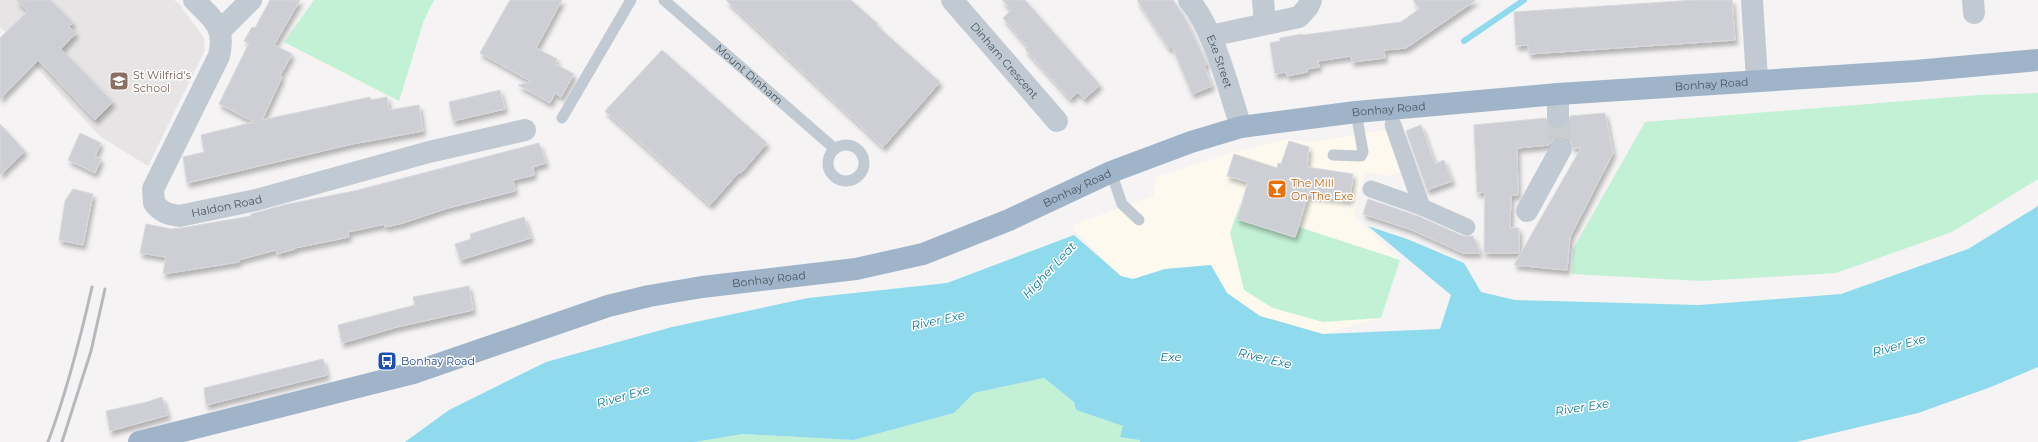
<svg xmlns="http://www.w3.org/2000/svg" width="2038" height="442" font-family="Montserrat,sans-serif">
<defs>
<filter id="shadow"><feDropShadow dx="2.5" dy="4.5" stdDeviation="2" flood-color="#0004"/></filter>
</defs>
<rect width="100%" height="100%" fill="#f5f3f3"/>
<polygon fill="#fdf9ef" points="1390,129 1405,171 1390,176 1364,172 1354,216 1400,260 1381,318 1323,334 1259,316 1227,293 1211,265 1165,269 1134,279 1121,276 1070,226 1153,196 1156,177 1234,152 1288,139 1311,142"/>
<polygon fill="#e6e4e5" points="0,0 174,0 180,5 204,38 205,50 148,166 101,137 61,95 0,26"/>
<g fill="#c3f1d5">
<polygon points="314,0 434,0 424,20 399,101 284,42"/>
<polygon points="2038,93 2038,179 1952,232 1836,273 1701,281 1572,274 1573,249 1645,122 1979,95"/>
<polygon points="1241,201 1237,219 1295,238 1299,227 1400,260 1381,318 1323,322 1273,308 1244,290 1230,233"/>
<polygon points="1044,378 1074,402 1076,410 1123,426 1140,440 1140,442 695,442 743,434 854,440 954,413 974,393"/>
</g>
<polygon fill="#90daee" points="2038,206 2038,367 1991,387 1918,413 1796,442 1140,442 1140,440 1120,437 1123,426 1076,410 1074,402 1044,378 974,393 954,413 854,440 743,434 695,442 405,442 449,410 546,362 672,327 808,298 947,283 1074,235 1121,276 1133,279 1165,269 1211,265 1227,293 1260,316 1323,334 1440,329 1451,295 1368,226 1407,239 1464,263 1481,292 1515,300 1699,305 1841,294 1968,249"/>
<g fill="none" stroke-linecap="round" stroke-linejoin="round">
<polyline stroke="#90daee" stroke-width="6" points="1464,41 1524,0"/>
</g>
<g fill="#cdcfd5" stroke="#d7d9de" filter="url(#shadow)">
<polygon points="16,0 50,0 73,23 69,27 76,33 61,49 113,102 95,120 38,60 0,99 0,38 28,11"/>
<polygon points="270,0 300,0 274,45 292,54 280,76 282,77 262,120 370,97 370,100 387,97 389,110 419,105 423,131 352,144 187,183 183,157 204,152 201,135 254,122 219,104 249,43 244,41 252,27 255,28"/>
<polygon points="510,0 562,0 536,48 557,59 555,64 574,74 561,97 555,93 550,103 518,85 532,82 480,53"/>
<polygon points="726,0 851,0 878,24 876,25 940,82 883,147"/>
<polygon points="1002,0 1025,0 1100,85 1084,99 1078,92 1070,99 1025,49 1028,47 1003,18 1011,10"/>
<polygon points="1137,0 1173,0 1185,18 1207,64 1204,66 1212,86 1192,94 1172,46 1169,49"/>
<polygon points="1413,0 1476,0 1406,48 1384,50 1385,58 1352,62 1351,56 1318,61 1319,67 1307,69 1307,72 1287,76 1286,72 1275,74 1270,43 1280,41 1280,38 1302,34 1303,35 1401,22 1419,9"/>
<polygon points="1695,0 1732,0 1735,40 1529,54 1528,45 1516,46 1514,12"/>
<polygon points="662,50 767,143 741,173 739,172 710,205 605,111"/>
<polygon points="500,90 505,109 453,121 449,102"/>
<polygon points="1605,113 1613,153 1570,237 1567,270 1514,265 1581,148 1573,148 1571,142 1567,138 1561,137 1554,139 1549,145 1517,148 1518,195 1511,195 1510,228 1519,228 1519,253 1484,253 1485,192 1477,193 1474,125 1546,118 1551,128 1558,129 1564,128 1569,124 1570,116"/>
<polygon points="0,124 25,151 0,175"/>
<polygon points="1421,125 1435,164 1444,160 1452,181 1427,190 1406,131"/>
<polygon points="80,133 101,143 95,156 101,159 95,173 68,160"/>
<polygon points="1289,141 1309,147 1307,167 1353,174 1350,200 1308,195 1295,237 1237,219 1248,182 1227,176 1234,154 1277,168 1278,163 1281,164"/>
<polygon points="539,143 546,163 533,167 534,175 513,180 515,191 448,208 403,223 385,227 385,224 348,232 349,237 295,248 295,249 277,254 276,250 238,260 239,262 163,274 166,257 140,253 146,224 171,229 181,228 251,216 251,214 284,205 354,191"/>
<polygon points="73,189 93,194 83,245 59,240 65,201"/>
<polygon points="1368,199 1418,216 1463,236 1473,236 1480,253 1463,253 1412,230 1363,214"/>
<polygon points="524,217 531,238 460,260 455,244 471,239 470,234"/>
<polygon points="469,286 473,310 397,327 342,343 338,325 415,305 413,297"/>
<polygon points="323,359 327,375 206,405 204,388"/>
<polygon points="162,397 168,415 110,431 106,411 147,402"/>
</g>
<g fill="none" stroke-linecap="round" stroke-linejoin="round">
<polyline stroke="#caccce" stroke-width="22" stroke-dasharray="22 11" stroke-linecap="butt" points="1558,117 1561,149"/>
<g stroke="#c1cad2" stroke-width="11">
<path id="s1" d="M 664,0 L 835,149"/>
<polyline points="562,118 631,0"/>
<circle cx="846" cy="163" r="18"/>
<polyline points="1333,155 1361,156 1363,152 1356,112"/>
<polyline points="1111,172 1122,204 1139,220"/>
</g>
<g stroke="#c1cad2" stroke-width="17">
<polyline points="1393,125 1422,207"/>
<polyline points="1371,189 1422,207 1467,227"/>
</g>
<g stroke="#c1cad2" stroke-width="22">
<path id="s2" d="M 194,0 C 213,19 226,27 219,56 L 153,189 L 154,203 C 161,212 167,214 179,216 L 256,200 L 429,152 L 525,130"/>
<path id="s3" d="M 952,0 L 1057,121"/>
<path id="s4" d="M 1189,0 C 1215,31 1228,88 1241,127"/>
<polyline points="1263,0 1265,23"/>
<polyline points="1752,0 1757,80"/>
<polyline points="1973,0 1974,13"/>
<polyline points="221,30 251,0"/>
<polyline points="1210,36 1299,17 1308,7 1311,0"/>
<polyline points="1558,94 1558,117"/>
<polyline points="1527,211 1561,149"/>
</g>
<path stroke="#9fb4c9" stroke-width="22" id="s5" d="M 139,442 L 413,373 L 608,306 L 649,296 L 702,287 L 856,269 L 923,254 L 1009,220 L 1111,172 L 1191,142 L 1241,127 L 1356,112 L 1558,94 L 1915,71 L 2038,60"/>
<g stroke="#b5b8bd" stroke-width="3">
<path d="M 48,442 C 67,391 80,340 92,287"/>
<polyline points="62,442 91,351 105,289"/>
</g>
</g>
<defs>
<g id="school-square" transform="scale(1)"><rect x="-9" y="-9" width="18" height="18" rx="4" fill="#8d6e63" stroke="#fff"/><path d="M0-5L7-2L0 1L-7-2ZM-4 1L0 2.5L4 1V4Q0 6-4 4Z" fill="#fff"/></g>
<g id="bar-square" transform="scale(1)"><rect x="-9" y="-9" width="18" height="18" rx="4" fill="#e8710a" stroke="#fff"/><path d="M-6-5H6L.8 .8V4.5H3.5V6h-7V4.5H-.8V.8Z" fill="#fff"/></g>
<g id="bus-square" transform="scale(1)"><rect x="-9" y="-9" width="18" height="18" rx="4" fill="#1a4fb4" stroke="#fff"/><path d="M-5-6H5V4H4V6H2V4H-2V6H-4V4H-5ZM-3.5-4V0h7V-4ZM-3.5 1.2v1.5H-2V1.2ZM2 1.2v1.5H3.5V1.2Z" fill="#fff"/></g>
</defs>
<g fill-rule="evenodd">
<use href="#school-square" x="119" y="81"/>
<use href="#bar-square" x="1277" y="189"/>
<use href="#bus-square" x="387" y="361"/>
</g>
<g text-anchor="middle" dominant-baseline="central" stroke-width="3" stroke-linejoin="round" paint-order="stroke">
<g font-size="11" fill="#4a5661" stroke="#fff">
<text stroke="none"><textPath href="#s3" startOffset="80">Dinham Crescent</textPath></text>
<text stroke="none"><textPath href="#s4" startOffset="69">Exe Street</textPath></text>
<text stroke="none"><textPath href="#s1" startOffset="113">Mount Dinham</textPath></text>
<text stroke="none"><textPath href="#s5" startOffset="1624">Bonhay Road</textPath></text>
<text stroke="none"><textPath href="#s5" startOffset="1300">Bonhay Road</textPath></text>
<text stroke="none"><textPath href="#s5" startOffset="976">Bonhay Road</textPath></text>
<text stroke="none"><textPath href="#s2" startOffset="306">Haldon Road</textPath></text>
<text stroke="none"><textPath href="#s5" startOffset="652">Bonhay Road</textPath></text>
</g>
<g font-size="11" fill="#785e54" stroke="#fff" text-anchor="start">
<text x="133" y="75">St Wilfrid's<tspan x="133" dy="13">School</tspan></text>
</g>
<g font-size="11" fill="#c56008" stroke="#fff" text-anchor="start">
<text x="1291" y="183">The Mill<tspan x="1291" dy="13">On The Exe</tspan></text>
</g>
<g font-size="11" fill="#164399" stroke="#fff" text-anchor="start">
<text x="401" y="361">Bonhay Road</text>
</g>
<g font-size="12" font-style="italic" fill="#0c7c9b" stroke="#fff">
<text transform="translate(1049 270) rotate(-47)">Higher Leat</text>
<text transform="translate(938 320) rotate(-12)">River Exe</text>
<text transform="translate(1899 345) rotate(-15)">River Exe</text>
<text x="1171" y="356">Exe</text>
<text transform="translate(1265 358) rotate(13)">River Exe</text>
<text transform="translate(623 396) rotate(-16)">River Exe</text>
<text transform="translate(1582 407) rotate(-9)">River Exe</text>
</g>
</g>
</svg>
